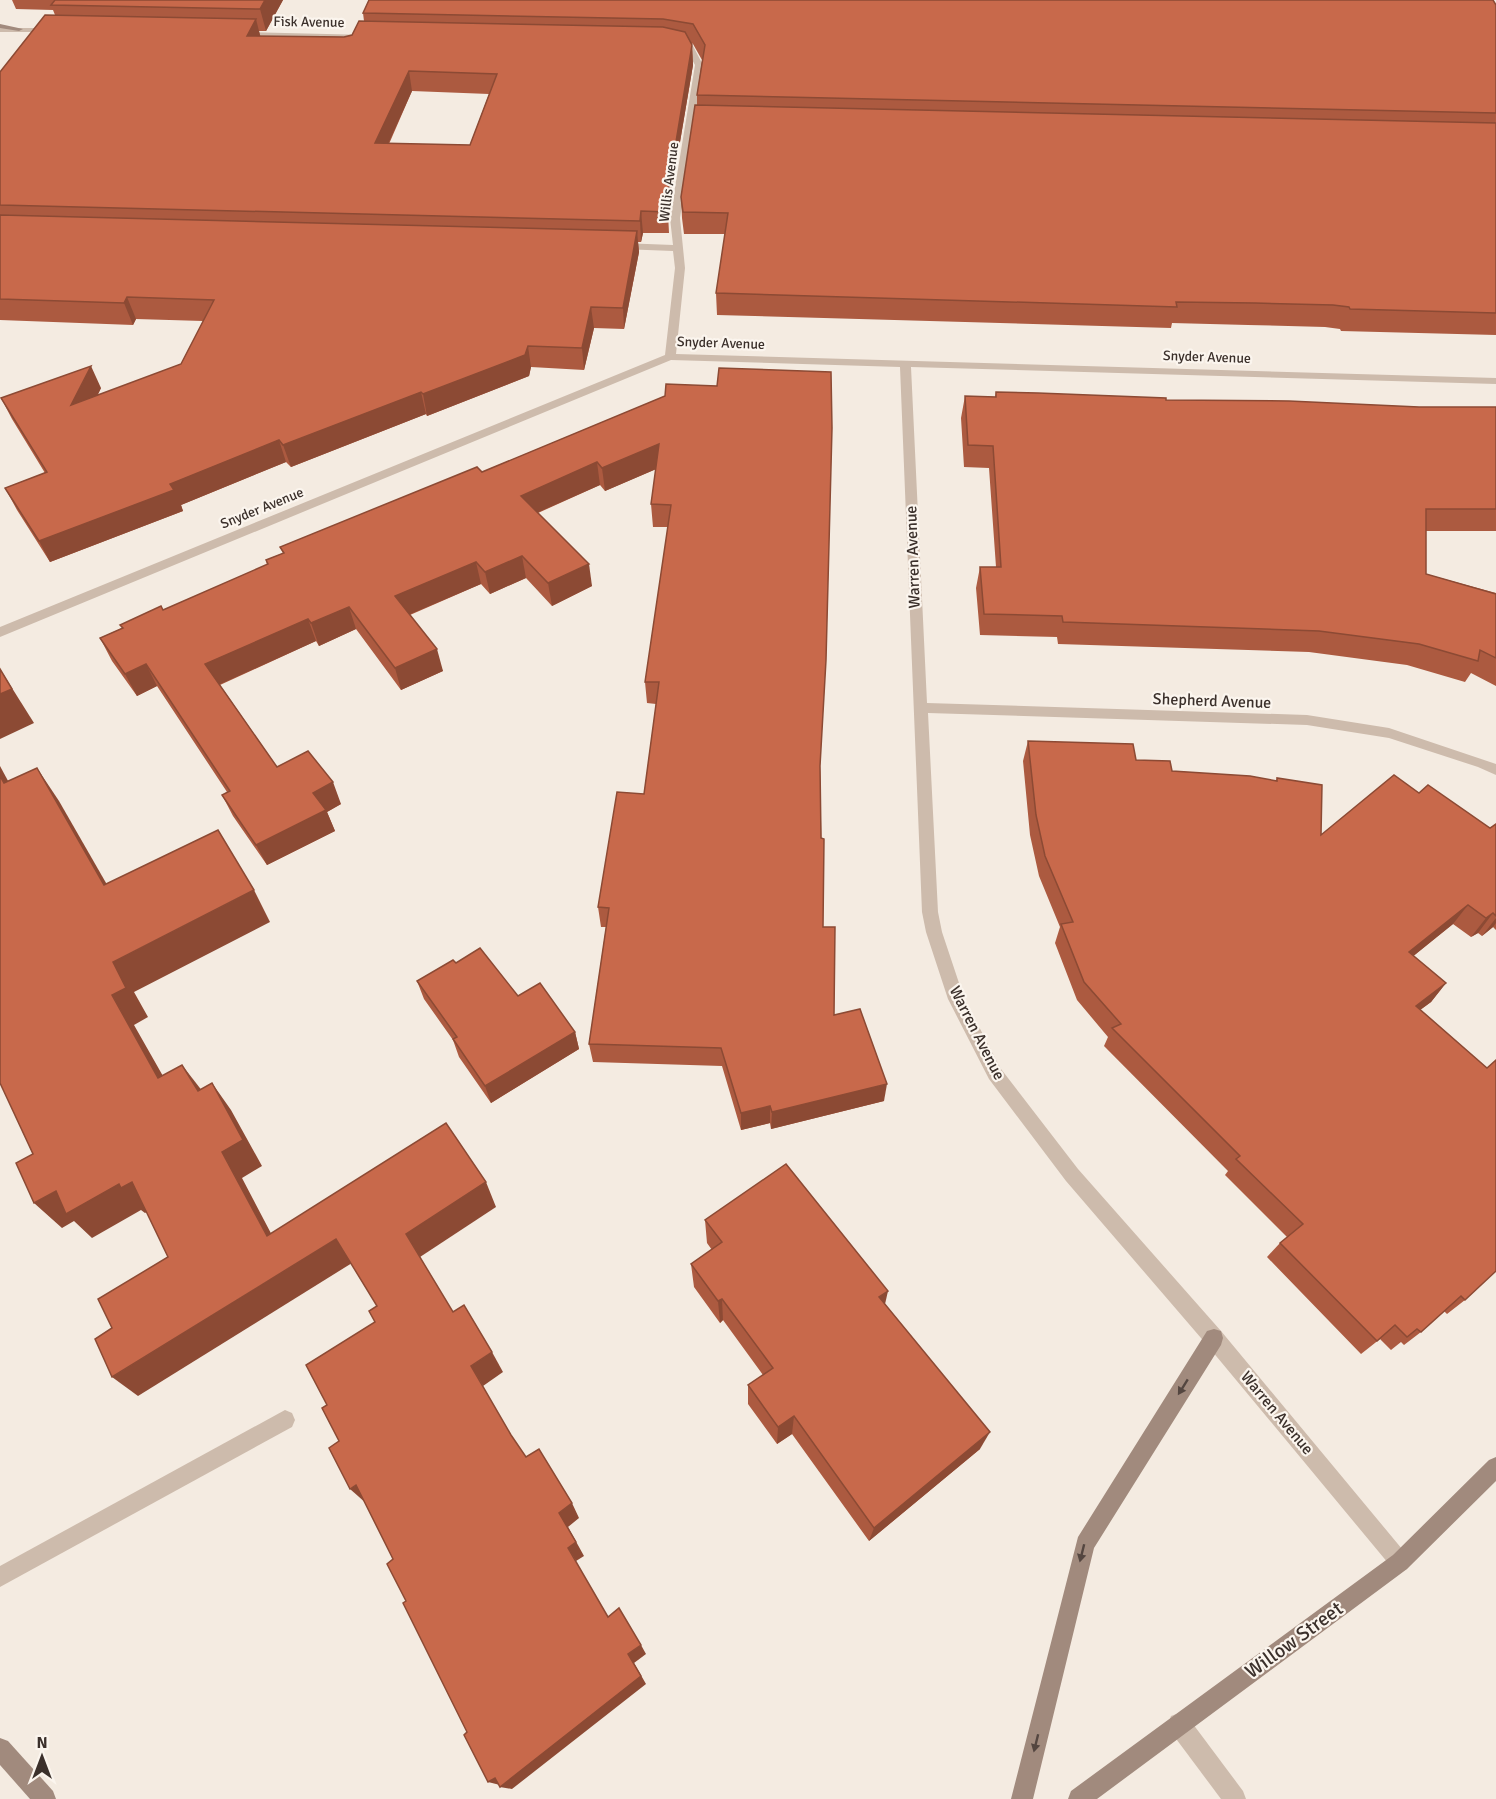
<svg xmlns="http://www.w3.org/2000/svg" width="1496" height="1799" font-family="Signika,sans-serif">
<rect width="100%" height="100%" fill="#f4ebe1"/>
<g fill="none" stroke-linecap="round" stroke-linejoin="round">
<g fill="#cdbbac" fill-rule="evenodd">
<polygon points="285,1410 292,1413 295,1420 292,1427 0,1587 0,1566"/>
<polygon points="1179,1713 1187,1716 1243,1791 1246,1799 1221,1799 1171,1732 1168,1724 1171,1716"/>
</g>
<g fill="#cdbbac" fill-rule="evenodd">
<polygon points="0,28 53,28 57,30 53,32 0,32"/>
<polygon points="239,32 368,35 372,37 368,39 242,36 239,36"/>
<polygon points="673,44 693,46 703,65 680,218 685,268 676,354 1496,378 1496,384 911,367 927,703 1307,715 1389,728 1496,764 1496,775 1478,767 1389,738 1307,725 928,713 938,912 942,932 964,998 1001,1069 1078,1169 1221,1331 1407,1555 1410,1562 1407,1569 1400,1572 1393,1569 1207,1345 1066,1181 989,1079 948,999 926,932 922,912 900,367 671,360 0,637 0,627 665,355 675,268 673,251 621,249 616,246 621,243 673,245 670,218 695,65 687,50 673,48"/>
</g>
<g fill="#a18a7d" fill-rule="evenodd">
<polygon points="0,24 23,29 19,31 0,28"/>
<polygon points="1214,1329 1221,1331 1223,1338 1221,1345 1094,1548 1033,1799 1011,1799 1078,1537 1207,1331"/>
<polygon points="1496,1457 1496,1481 1407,1569 1097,1799 1068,1799 1071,1791 1393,1555 1489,1460"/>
<polygon points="0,1738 8,1741 53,1791 56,1799 30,1799 0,1765"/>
</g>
</g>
<g fill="#ac5a40" fill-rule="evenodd">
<path d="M 12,0 L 283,0 L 266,31 L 259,31 L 260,36 L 344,37 L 352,35 L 364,21 L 363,13 L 1496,5 L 1496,335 L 1341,331 L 1340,329 L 1325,327 L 1248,325 L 1172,323 L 1171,328 L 717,315 L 716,293 L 725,234 L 684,234 L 682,218 L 681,197 L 697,105 L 697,95 L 702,60 L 693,44 L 691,43 L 692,45 L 693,65 L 668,213 L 669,233 L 643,233 L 641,242 L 638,242 L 639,252 L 624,329 L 594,328 L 584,370 L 531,367 L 529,376 L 427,416 L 426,414 L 291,467 L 286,462 L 181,505 L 183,511 L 50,562 L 17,510 L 5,488 L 45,473 L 12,419 L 1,398 L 101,388 L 97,396 L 181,364 L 203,321 L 136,319 L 133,325 L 0,320 L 0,72 L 55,15 L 53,10 L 16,9 ZM 412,91 L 489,94 L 470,145 L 389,144 Z"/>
<polygon points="996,392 1166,400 1419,407 1496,407 1496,531 1426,531 1426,574 1496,593 1496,686 1471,673 1465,682 1407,665 1309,652 1058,644 1057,637 980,635 976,588 980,567 996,567 989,468 964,467 961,418 965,396 995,397"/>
<polygon points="665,396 820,766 823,927 834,1015 884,1101 771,1129 770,1123 741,1130 722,1066 593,1062 589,1044 606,927 601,927 598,907 644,794 656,704 647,703 645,682 668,527 653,527 651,504 656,469 605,491 600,485 538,513 592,586 552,606 526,578 490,594 481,584 410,615 443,671 401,690 356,629 319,646 316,641 220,685 277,767 341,804 327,812 335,831 267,865 233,816 222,795 227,792 157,686 137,696 112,661 100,638 122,628 120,625 163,610 267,565 266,560 283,553 280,547 482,472"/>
<polygon points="1028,741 1136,760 1172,771 1276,781 1277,778 1321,835 1419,793 1490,828 1496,824 1496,930 1493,927 1482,936 1478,933 1471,937 1453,924 1413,956 1446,983 1431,1002 1420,1010 1465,1300 1447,1314 1444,1311 1421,1332 1404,1345 1401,1342 1391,1350 1380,1339 1361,1354 1267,1257 1280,1243 1287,1237 1225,1175 1228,1171 1104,1046 1108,1037 1077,1000 1055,943 1060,927 1039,876 1030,835 1023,761"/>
<polygon points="456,963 518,996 575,1032 579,1049 491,1103 459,1057 453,1040 424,999 417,981"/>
<polygon points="705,1220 885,1304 980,1449 869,1541 792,1434 777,1444 748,1404 748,1385 763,1375 723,1320 720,1323 694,1287 691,1264 712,1250 707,1243"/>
</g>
<g fill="#8c4a34">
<polygon points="265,0 283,0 266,31 260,9"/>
<polygon points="256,19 261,39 247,36"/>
<polygon points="692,45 693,65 668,213 667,196"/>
<polygon points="409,71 412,91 379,164 375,143"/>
<polygon points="641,211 643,233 641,242 640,221"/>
<polygon points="637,231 639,252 624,329 623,308"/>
<polygon points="127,297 136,319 133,325 124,303"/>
<polygon points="591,307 594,328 584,370 582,348"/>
<polygon points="528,346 531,367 529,376 427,416 423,394"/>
<polygon points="91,366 101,388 82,427 71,405"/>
<polygon points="421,392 426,414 291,467 283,445"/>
<polygon points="279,440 286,462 181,505 183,511 50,562 39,541 170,484"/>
<polygon points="659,444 661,467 605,491 602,468"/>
<polygon points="597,462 600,485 525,518 521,496"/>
<polygon points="522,556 526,578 490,594 485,572"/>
<polygon points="476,562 481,584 401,618 395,596"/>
<polygon points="589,564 592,586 552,606 548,583"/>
<polygon points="349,607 356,629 319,646 311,623"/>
<polygon points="308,619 316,641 216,686 205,664"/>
<polygon points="437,649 443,671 401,690 395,668"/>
<polygon points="146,664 157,686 137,696 125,674"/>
<polygon points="0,669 34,723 0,739"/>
<polygon points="0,766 27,816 4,783 0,776"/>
<polygon points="37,768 59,801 125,916 104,885"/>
<polygon points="333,782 341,804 327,812 335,831 267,865 256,845 313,793"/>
<polygon points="254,890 270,922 134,992 148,1017 134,1025 180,1106 158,1078 112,995 113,962"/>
<polygon points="1468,905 1453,924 1395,971 1409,952"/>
<polygon points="1493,913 1478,933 1471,937 1486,918"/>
<polygon points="1496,918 1496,923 1493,927 1482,936"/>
<polygon points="1446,983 1431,1002 1401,1024 1416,1006"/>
<polygon points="575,1032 579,1049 491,1103 485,1086"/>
<polygon points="182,1065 203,1092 198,1091"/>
<polygon points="212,1083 231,1110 262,1166 242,1178 285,1260 267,1236 222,1152"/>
<polygon points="887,1084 884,1101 771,1129 772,1112"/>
<polygon points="770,1106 770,1123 741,1130 741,1113"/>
<polygon points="132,1182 155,1207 145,1213 141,1210 92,1238 74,1221 62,1228 34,1203 56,1191"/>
<polygon points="486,1182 496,1207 420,1257 406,1234"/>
<polygon points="336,1239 352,1263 138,1396 112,1377"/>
<polygon points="888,1291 883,1313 879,1297"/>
<polygon points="722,1299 723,1320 720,1323 718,1301"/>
<polygon points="492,1352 503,1372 483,1386 471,1366"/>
<polygon points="794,1416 792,1434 777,1444 778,1427"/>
<polygon points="990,1432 980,1449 869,1541 874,1528"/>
<polygon points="356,1485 367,1504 350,1489"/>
<polygon points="572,1503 579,1518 568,1527 584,1556 576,1561 568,1548 559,1513"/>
<polygon points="641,1645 646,1654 634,1663 646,1684 512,1789 500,1787 628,1654"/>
<polygon points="495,1778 500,1785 488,1782"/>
</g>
<g fill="#c8694b" stroke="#8c4a34" stroke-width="1.5" fill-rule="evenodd">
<polygon points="55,0 265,0 260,9 51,5"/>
<polygon points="369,0 1493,0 1496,5 1496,113 697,95 705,45 693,24 663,19 363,13"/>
<path d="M 45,15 L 256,19 L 247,36 L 344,37 L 352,35 L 359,21 L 663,27 L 685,32 L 692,45 L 667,196 L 668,212 L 641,211 L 640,221 L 0,205 L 0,72 ZM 409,71 L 497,74 L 470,145 L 375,143 Z"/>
<polygon points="695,105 1496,123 1496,313 1350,309 1349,307 1333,305 1255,303 1176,302 1177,307 716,293 728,213 683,212 681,197"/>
<polygon points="0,215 637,231 623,308 591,307 582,348 528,346 525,355 423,394 421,392 283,445 279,440 170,484 174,490 39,541 5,488 47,472 1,398 91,366 71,405 181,364 214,300 127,297 124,303 0,299"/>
<polygon points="719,368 831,372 832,428 826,660 820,766 821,838 824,839 823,927 835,927 834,1015 860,1009 887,1084 772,1112 770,1106 741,1113 721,1048 589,1044 609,908 598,907 617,792 644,794 659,682 645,682 671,505 651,504 659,444 602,468 597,462 521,496 589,564 548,583 522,556 485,572 476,562 395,596 437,649 395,668 349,607 311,623 308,619 205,664 277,767 308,751 333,782 313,793 326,810 256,845 222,795 230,791 146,664 125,674 100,638 123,628 120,625 161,606 163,610 268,564 266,560 284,553 280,547 477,467 482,472 665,396 666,384 717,386"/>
<polygon points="996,392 1038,393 1166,398 1166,400 1289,401 1419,407 1496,407 1496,509 1426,509 1426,574 1496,594 1496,658 1480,650 1478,661 1419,644 1319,631 1063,622 1062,616 984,614 980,567 1001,567 993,446 968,445 965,396 996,397"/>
<polygon points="0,669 12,689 0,694"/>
<polygon points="1028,741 1133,744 1136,760 1170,761 1172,771 1250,776 1277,781 1277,778 1322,785 1321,835 1394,775 1419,793 1428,785 1490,828 1496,824 1496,916 1493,913 1486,918 1468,905 1409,952 1446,983 1416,1006 1487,1068 1496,1060 1496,1271 1465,1300 1461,1296 1421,1332 1417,1329 1407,1337 1395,1325 1377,1341 1280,1243 1303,1224 1236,1159 1240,1156 1112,1028 1121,1024 1084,982 1061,924 1073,922 1045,856 1036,815"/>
<polygon points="37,768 104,885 218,830 254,890 113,962 126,988 112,995 158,1078 182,1065 198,1091 212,1083 243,1140 222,1152 267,1236 446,1123 486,1182 406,1234 453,1312 464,1305 492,1352 471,1366 511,1435 526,1457 539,1449 572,1503 559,1513 576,1542 568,1548 608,1617 619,1608 641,1645 628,1654 641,1676 500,1787 495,1778 488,1782 464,1735 467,1732 403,1603 406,1601 387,1564 393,1559 356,1485 350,1489 329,1448 339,1441 322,1408 327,1405 306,1365 375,1322 369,1311 377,1306 336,1239 112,1377 95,1339 112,1328 98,1299 168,1257 132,1182 121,1188 119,1184 66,1214 56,1191 34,1203 16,1163 33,1154 0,1083 0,776 4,783"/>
<polygon points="480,948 518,996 540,983 575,1032 485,1086 453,1039 457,1037 417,981 453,960 456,963"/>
<polygon points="786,1164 888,1291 879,1297 990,1432 874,1528 794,1416 778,1427 748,1385 773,1368 722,1299 718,1301 691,1264 722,1242 705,1220"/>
</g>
<defs><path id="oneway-solid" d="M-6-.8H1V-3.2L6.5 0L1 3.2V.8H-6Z" transform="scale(1.5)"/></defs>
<g fill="#544640">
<use href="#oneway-solid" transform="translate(1183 1387) rotate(122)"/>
<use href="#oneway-solid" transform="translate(1082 1553) rotate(104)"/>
<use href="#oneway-solid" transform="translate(1036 1743) rotate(104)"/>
</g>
<g text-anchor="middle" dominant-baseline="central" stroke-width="4.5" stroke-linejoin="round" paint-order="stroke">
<g font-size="14" fill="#3b302b" stroke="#fbf5ee">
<text transform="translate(309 22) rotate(1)">Fisk Avenue</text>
<text transform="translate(669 182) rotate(-83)">Willis Avenue</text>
<text transform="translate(721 343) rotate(2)">Snyder Avenue</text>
<text transform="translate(1207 357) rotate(2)">Snyder Avenue</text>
<text transform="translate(262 508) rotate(-22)">Snyder Avenue</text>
</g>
<g font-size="16" fill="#3b302b" stroke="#fbf5ee">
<text transform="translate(913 557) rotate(-92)">Warren Avenue</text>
<text transform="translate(1212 701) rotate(2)">Shepherd Avenue</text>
<text transform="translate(977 1033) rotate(63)">Warren Avenue</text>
<text transform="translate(1277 1413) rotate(50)">Warren Avenue</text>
</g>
<g font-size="20" fill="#3b302b" stroke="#fbf5ee">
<text transform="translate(1294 1640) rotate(-36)">Willow Street</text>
</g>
</g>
<g transform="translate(42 1757)" stroke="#fbf5ee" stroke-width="4.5" paint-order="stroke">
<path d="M0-4.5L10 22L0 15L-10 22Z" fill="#3b302b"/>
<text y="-9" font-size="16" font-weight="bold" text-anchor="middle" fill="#3b302b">N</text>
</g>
</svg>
